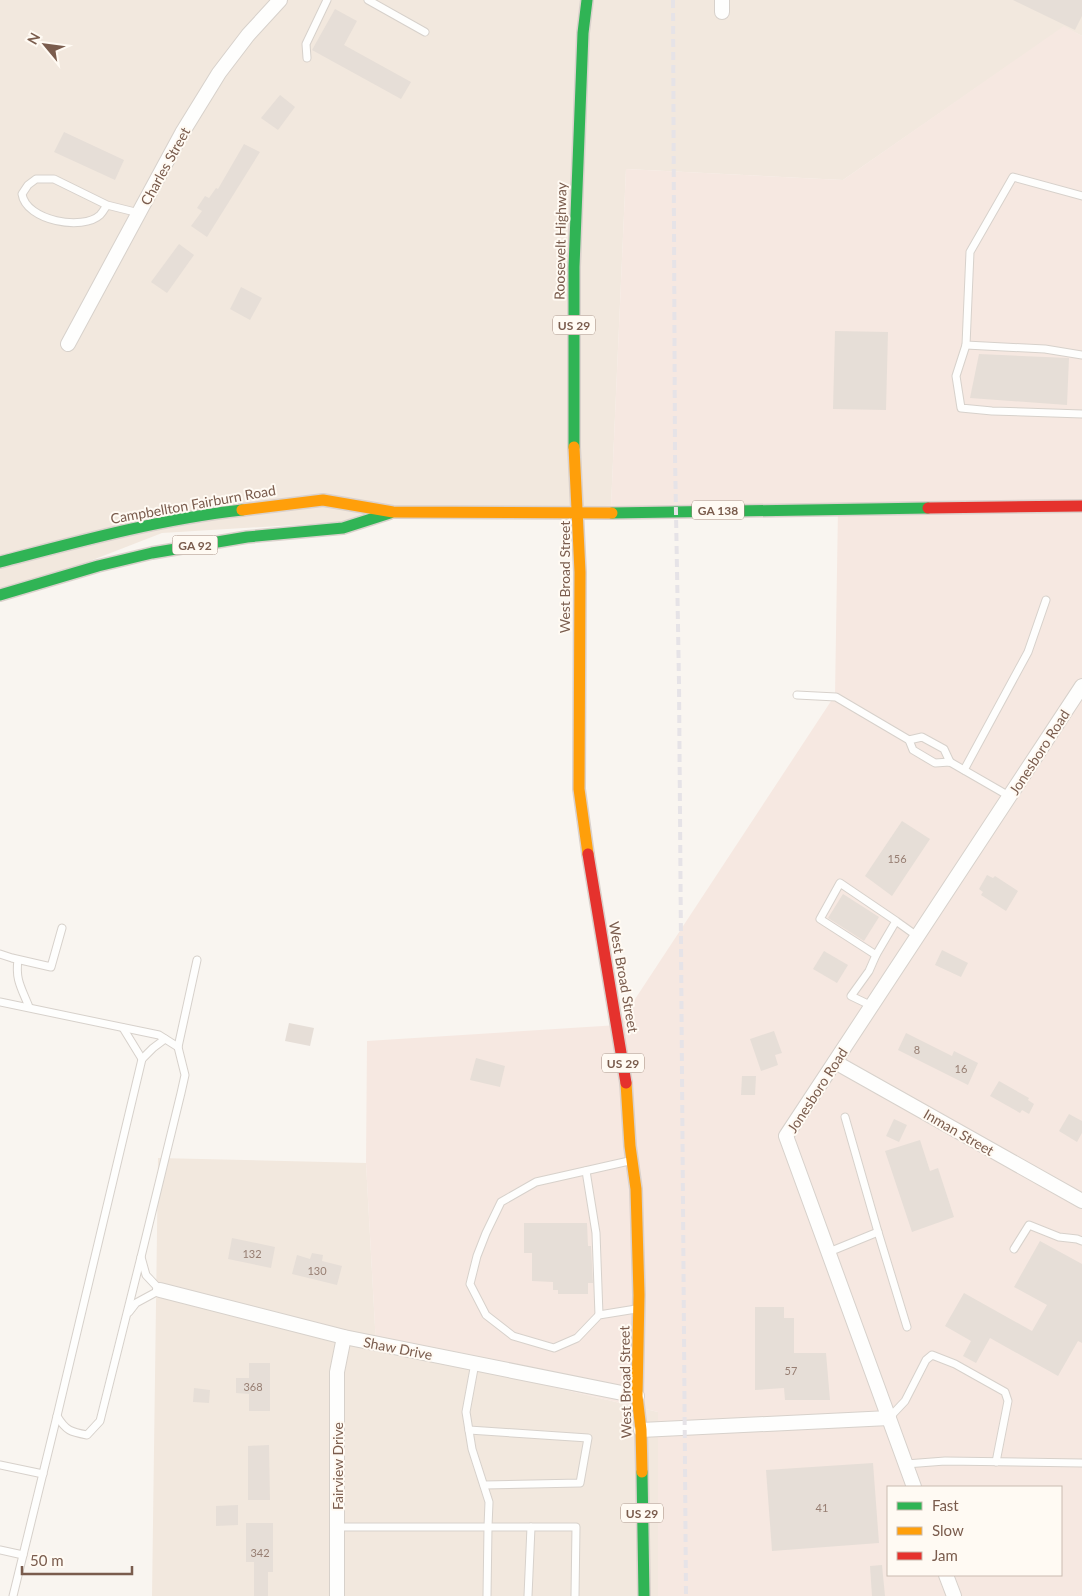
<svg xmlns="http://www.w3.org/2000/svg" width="1082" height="1596" font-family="Lato,sans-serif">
<rect width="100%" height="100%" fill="#f9f5f0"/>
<g fill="#f2e8de">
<polygon points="0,0 1082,0 1082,36 1064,27 843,180 626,169 611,506 162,533 0,596"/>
<polygon points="158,1158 366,1163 376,1345 658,1412 658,1596 152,1596"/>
</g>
<path fill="#f6e8e1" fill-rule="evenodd" d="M 1064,26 L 1082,36 L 1082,1596 L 658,1596 L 658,1412 L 376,1345 L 366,1163 L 367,1041 L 618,1025 L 835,695 L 838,508 L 611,506 L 626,169 L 843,180 ZM 888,1487 L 1061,1487 L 1061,1575 L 888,1575 Z"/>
<g fill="#e6ded7">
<polygon points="1013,0 1082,0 1082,16 1075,30"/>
<polygon points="335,9 357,21 344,45 411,82 401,99 312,50"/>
<polygon points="280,95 295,107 278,130 261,118"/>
<polygon points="64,132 124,160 115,180 54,152"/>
<polygon points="244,144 260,152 207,237 191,226 202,211 197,208 205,196 209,198 216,188 218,189"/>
<polygon points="179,244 194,255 167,293 151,282"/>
<polygon points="241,287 262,298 250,320 230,309"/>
<polygon points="835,331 888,332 886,410 833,409"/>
<polygon points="979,354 1069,358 1067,405 970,398"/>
<polygon points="902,821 930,839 892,896 865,876"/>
<polygon points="987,875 993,878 995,876 1018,891 1006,911 981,895 983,892 979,889"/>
<polygon points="843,894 879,917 864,941 828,918"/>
<polygon points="942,950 968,963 961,977 935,965"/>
<polygon points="824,951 848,965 837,983 813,969"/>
<polygon points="289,1023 314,1028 310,1046 285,1041"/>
<polygon points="774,1031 782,1053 775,1055 778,1065 761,1071 750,1039"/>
<polygon points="906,1033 952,1056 954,1051 978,1063 968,1085 898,1050"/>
<polygon points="476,1058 505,1066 500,1087 470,1080"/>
<polygon points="742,1076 756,1076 755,1095 741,1095"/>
<polygon points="999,1081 1029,1098 1028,1100 1034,1104 1029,1114 1022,1110 1020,1113 990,1096"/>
<polygon points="1069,1114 1082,1121 1082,1133 1077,1142 1059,1131"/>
<polygon points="894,1119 907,1125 899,1142 886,1136"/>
<polygon points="920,1140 930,1171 938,1168 954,1217 912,1232 885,1151"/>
<polygon points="524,1223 587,1223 588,1246 591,1246 593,1283 588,1283 588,1294 558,1294 558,1290 553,1290 553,1282 532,1281 532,1253 524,1253"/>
<polygon points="232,1238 275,1247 271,1268 228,1259"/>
<polygon points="1040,1241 1082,1264 1082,1343 1078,1341 1058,1376 990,1338 976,1363 963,1356 971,1341 945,1326 964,1293 1032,1331 1047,1305 1014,1287"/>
<polygon points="312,1253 323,1255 322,1261 342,1266 337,1285 292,1274 297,1255 310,1259"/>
<polygon points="755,1307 784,1307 784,1318 794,1318 794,1353 826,1353 830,1400 785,1400 784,1388 755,1390"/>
<polygon points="249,1363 270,1363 270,1411 249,1411 249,1394 236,1393 236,1378 249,1378"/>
<polygon points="194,1388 210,1390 209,1403 193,1402"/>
<polygon points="269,1445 270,1500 248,1500 248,1446"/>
<polygon points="873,1463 879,1543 772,1551 766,1470"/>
<polygon points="238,1505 238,1525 216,1526 216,1506"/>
<polygon points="246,1523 273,1523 273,1572 268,1572 268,1596 254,1596 254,1562 246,1562"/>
<polygon points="882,1565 885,1596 872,1596 870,1566"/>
</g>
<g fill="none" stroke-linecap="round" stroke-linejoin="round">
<g stroke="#d7d1cb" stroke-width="9">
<g id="lane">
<polyline points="368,0 425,32"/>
<polyline points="307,58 306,44 327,0"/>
<polyline points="1082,196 1013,177 970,252 966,345 1045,349 1082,355"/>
<path d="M 107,205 C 105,208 103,212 100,215 C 83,231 26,221 22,194 L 28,185 L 36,179 L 54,179 L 107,205 L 139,213"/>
<polyline points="966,345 956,376 961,408 992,411 1082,414"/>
<polyline points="797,695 836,697 909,740 913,750 935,763 950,762 1009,796"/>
<polyline points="909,740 922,737 944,749 950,762"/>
<polyline points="964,770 1028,652 1046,600"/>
<polyline points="896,921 840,883 820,919 876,955 896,921 917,936"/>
<polyline points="0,954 12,958 51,967 62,928"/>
<path d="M 18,960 C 15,980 22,989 29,1007"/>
<polyline points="0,1002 159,1035 178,1047"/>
<polyline points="872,1006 851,996 869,971 876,955"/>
<polyline points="123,1028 142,1059"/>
<polyline points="845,1117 878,1232"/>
<polyline points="629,1161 536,1182 501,1202 486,1233 477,1256 470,1284 486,1315 513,1336 554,1348 577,1338 599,1315 636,1309"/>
<polyline points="586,1171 596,1233 599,1315"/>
<polyline points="1014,1249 1029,1225 1059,1237 1077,1239 1082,1241"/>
<polyline points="829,1252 878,1232 907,1327"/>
<path d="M 141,1257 L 100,1421 L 87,1435 C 71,1432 66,1431 57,1416 L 142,1059 L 153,1048 L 165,1039"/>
<polyline points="129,1312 136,1303 160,1290 146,1275 141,1257 181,1093 185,1075 178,1047 197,960"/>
<polyline points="889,1418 905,1401 926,1360 932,1355 955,1364 1005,1392 1008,1401 996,1462"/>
<polyline points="469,1430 588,1438 580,1483 484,1485"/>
<polyline points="906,1464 945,1461 1082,1463"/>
<polyline points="0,1465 43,1474"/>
<polyline points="337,1527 488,1527 489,1502 472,1449 466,1412 475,1363"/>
<polyline points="0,1550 23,1555"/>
<polyline points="13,1596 57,1416"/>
<polyline points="487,1596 488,1527 576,1527 575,1596"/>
<polyline points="528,1596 531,1527"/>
</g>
</g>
<g stroke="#d7d1cb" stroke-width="16">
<g id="street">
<polyline points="722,0 722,12"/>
<polyline points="68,344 182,133 219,73 248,35 280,0"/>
<polyline points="835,1062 1082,1201"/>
<polyline points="160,1290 344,1337 637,1396"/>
<polyline points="641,1430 889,1418"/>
<polyline points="914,1487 786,1136 1082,686"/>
<polyline points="946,1575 954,1596"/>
<polyline points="337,1596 337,1372 344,1337"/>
</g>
</g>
<g stroke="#dad1cc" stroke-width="14">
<g id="fast">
<polyline points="574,447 574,267 583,33 587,0"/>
<polyline points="612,513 928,508"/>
<path d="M 0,562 C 80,541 160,519 242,510"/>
<polyline points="0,595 98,566 152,553 247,537 343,528 390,513"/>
<polyline points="642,1472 644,1596"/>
</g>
</g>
<g stroke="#dad1cc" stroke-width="14">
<g id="slow">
<polyline points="574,447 580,572 579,789 588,854"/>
<polyline points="242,510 323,500 393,512 612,513"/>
<polyline points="626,1083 630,1146 636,1189 639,1295 637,1396 641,1430 642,1472"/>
</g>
</g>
<g stroke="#dad1cc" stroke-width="14">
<g id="jam">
<polyline points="928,508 1082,506"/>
<polyline points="588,854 626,1083"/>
</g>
</g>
<use href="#lane" stroke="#fefefd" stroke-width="7"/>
<use href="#street" stroke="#fefefd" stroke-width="14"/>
<use href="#fast" stroke="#30b455" stroke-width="11"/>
<use href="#slow" stroke="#ff9f0a" stroke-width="11"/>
<use href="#jam" stroke="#e5322d" stroke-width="11"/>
<polyline stroke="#e6e3e7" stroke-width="4" stroke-dasharray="8 5" stroke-linecap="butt" points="673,0 675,456 679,683 686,1596"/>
</g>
<g text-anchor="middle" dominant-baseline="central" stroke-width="4" stroke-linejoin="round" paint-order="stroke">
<g font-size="11" fill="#977e72">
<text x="897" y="858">156</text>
<text x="917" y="1049">8</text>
<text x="961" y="1068">16</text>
<text x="252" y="1253">132</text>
<text x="317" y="1270">130</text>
<text x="791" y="1370">57</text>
<text x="253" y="1386">368</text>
<text x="822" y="1507">41</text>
<text x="260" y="1552">342</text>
</g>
<g fill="#fffaf3" stroke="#a28b7f" stroke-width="1">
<rect x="553" y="315.5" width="42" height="19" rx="4"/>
<rect x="692" y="500.5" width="52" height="19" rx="4"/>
<rect x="172.5" y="535.5" width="45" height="19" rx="4"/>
<rect x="602" y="1053.5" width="42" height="19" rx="4"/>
<rect x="621" y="1503.5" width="42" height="19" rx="4"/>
</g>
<g font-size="12" font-weight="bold" fill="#7a5c4d">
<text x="574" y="325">US 29</text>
<text x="718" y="510">GA 138</text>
<text x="195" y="545">GA 92</text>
<text x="623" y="1063">US 29</text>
<text x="642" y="1513">US 29</text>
</g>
<g font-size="14" fill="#7a5c4d" stroke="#fffaf3">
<text transform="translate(165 166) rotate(-61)">Charles Street</text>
<text transform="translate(560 241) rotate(-89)">Roosevelt Highway</text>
<text transform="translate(193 504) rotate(-10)">Campbellton Fairburn Road</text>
<text transform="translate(564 577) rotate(-90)">West Broad Street</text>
<text transform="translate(1039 752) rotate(-57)">Jonesboro Road</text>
<text transform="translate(624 977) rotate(80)">West Broad Street</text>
<text transform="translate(817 1090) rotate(-57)">Jonesboro Road</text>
<text transform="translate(959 1132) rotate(30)">Inman Street</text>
<text transform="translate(398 1348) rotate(11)">Shaw Drive</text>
<text transform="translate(625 1382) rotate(-91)">West Broad Street</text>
<text transform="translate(337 1466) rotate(-90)">Fairview Drive</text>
</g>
</g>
<rect x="887" y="1486" width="175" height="90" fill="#fffaf3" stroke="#cabbb1"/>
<rect x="897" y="1502" width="25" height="8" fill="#30b455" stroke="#cabbb1"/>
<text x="932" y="1511" font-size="15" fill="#7a5c4d">Fast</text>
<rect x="897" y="1527" width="25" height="8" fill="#ff9f0a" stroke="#cabbb1"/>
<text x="932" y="1536" font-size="15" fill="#7a5c4d">Slow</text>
<rect x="897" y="1552" width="25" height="8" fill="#e5322d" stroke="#cabbb1"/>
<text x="932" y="1561" font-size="15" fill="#7a5c4d">Jam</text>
<g transform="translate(45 45) rotate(299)" stroke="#fffaf3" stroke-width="4" paint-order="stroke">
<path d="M0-4L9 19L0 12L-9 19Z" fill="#7a5c4d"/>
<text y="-8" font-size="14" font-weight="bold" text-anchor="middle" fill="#7a5c4d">N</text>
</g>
<path d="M22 1566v8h110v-8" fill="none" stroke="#7a5c4d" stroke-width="2.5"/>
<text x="30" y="1566" font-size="15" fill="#7a5c4d" stroke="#fffaf3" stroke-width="4" paint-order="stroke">50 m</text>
</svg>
